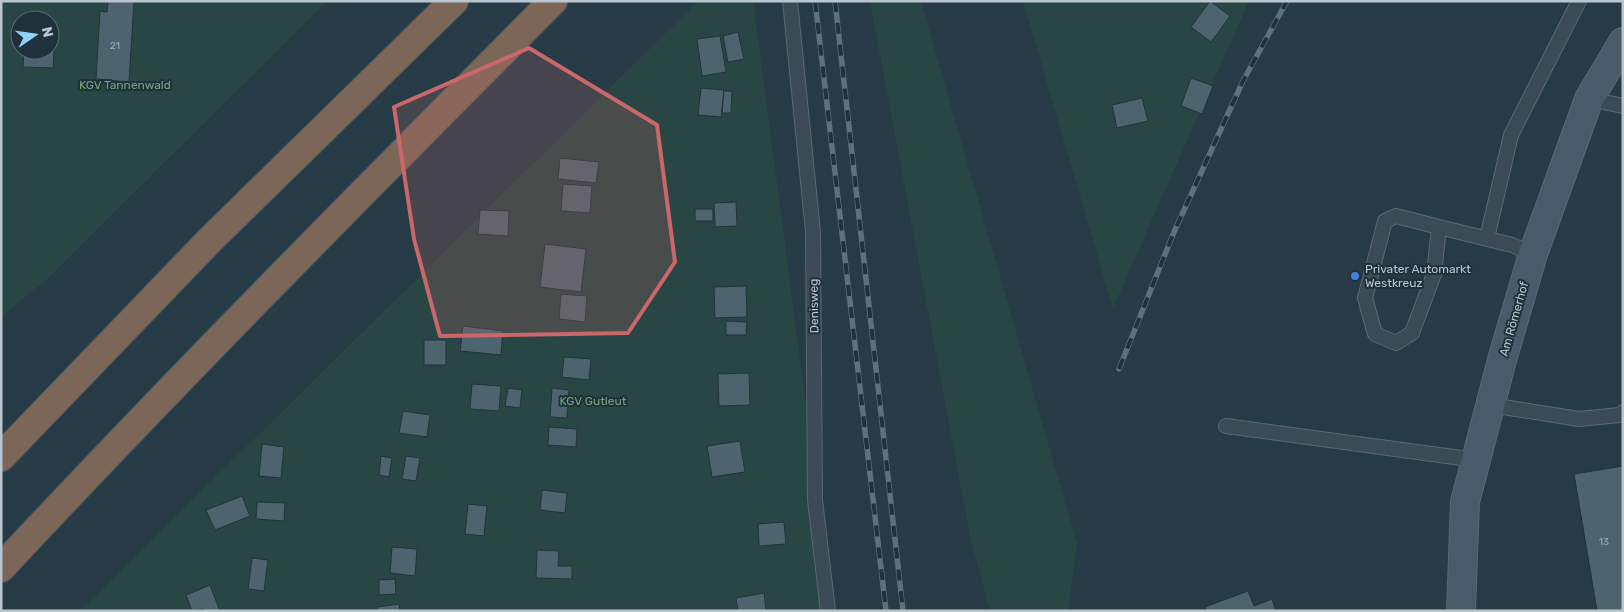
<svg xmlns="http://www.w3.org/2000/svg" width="1624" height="612" font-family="Rubik,sans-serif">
<rect width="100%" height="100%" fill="#263b46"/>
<g fill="#284744" fill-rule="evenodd">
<path d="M 1,1 L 327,1 L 45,281 L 1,317 ZM 20,20 L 50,20 L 50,50 L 20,50 Z"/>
<polygon points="698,1 753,1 833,611 80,611"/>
<polygon points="870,1 921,1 1077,544 1068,611 990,611 970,536"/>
<polygon points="1023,1 1249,1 1113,308"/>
</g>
<g fill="#4d636e" stroke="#21323d">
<polygon points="108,1 134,1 129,82 96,79 100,11 107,12"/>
<polygon points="1210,1 1230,16 1211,42 1191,27"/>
<polygon points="738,32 744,59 728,62 723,36"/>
<polygon points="720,36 726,72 702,76 697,39"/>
<polygon points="50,38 55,39 53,68 23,67 24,50 50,50"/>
<polygon points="1191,78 1213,86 1202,114 1181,106"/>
<polygon points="701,88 724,90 721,117 698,115"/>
<polygon points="724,91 732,91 731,113 722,113"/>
<polygon points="1142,98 1148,121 1117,128 1112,105"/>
<polygon points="560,158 599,162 596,183 558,179"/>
<polygon points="563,184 592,186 590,213 561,211"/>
<polygon points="736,202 737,226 715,227 714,203"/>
<rect x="695" y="209" width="18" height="12"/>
<polygon points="480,210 509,211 508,236 478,234"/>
<polygon points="545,244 586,249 581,292 540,287"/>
<polygon points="746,286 747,317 715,318 714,287"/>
<polygon points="561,294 587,296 585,322 559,319"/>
<polygon points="726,321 747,322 746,335 726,335"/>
<polygon points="463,326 503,331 501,355 460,351"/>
<rect x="424" y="340" width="22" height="25"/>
<polygon points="564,357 591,359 589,380 562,377"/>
<polygon points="749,373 750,405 719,406 718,374"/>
<polygon points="472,384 501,386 499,411 470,409"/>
<polygon points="508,388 522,390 520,408 505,406"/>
<polygon points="552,388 569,390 567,418 550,417"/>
<polygon points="403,411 430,415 427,437 399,433"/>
<polygon points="549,427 577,429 576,447 548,445"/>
<polygon points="740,441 745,472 712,477 707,446"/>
<polygon points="262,444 284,447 281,478 259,476"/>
<polygon points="381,456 392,458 389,477 379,475"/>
<polygon points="406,456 420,458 416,481 402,479"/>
<polygon points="1623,466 1623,611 1597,611 1574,474"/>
<polygon points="542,490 567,493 565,513 540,510"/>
<polygon points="242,496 250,516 215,530 206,510"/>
<polygon points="257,502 285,503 284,521 256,519"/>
<polygon points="468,504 487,506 484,536 465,534"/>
<polygon points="784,522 786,544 759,546 758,524"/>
<polygon points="392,547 417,549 415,576 390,573"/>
<polygon points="537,550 559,551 558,566 572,566 572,579 536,578"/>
<polygon points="252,558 268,560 264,591 248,589"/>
<polygon points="395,579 396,594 379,595 379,580"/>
<polygon points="210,585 220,611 204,611 203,609 192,611 186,595"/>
<polygon points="1248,591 1254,606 1272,599 1276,611 1206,611 1205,607"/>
<polygon points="764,593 766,611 738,611 736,598"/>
<polygon points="399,604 400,611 378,611 377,607"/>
</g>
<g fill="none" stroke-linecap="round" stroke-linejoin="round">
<g stroke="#5a6972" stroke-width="16">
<g id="service">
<polyline points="790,1 813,232 815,500 828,611"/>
<polyline points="1589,99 1623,106"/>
<polyline points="1439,227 1396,216 1385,221 1365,298 1375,334 1396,343 1412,333 1434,274 1439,227 1512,245 1533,254"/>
<polyline points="1487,238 1511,135 1579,1"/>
<polyline points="1491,405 1579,419 1620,415 1623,412"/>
<polyline points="1226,426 1476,460"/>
</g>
</g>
<g stroke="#5a6972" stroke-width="30">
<polyline id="secondary" points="1461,611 1465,502 1502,360 1533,254 1589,99 1623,42"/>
</g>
<g stroke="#455660" stroke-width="30">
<g id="motorway">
<polyline points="1,457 209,241 454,1"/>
<path d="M 1,568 C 181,375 367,188 553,1"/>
</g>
</g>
<use href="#service" stroke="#3b4b55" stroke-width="14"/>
<use href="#secondary" stroke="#495b68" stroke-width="28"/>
<use href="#motorway" stroke="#7c6658" stroke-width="28"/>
<g stroke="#5d707c" stroke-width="5.5">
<g id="rail">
<polyline points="815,1 886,611"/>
<polyline points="835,1 903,611"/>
<polyline points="1119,369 1174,232 1243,81 1287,1"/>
</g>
</g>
<use href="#rail" stroke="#1f313b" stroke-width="4" stroke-dasharray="11" stroke-linecap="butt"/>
</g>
<path fill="#ca676a" fill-opacity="0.2" stroke="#ca676a" stroke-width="4" stroke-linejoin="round" d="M 529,48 L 657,125 L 675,262 L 628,333 L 440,336 L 414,239 L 394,107 Z"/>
<circle fill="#3f7fe0" stroke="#1f313b" stroke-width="2" cx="1355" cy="276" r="5"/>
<g text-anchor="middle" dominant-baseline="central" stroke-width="4" stroke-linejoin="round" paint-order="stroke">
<g font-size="10" fill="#9eadb6">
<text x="115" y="46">21</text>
<text x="1604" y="542">13</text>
</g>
<g font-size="12" fill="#76a576" stroke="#1f313b">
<text x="125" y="85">KGV Tannenwald</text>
<text x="593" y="401">KGV Gutleut</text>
</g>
<g font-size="12" fill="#b9c6ce" stroke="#1f313b" text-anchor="start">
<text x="1365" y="269">Privater Automarkt<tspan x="1365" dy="14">Westkreuz</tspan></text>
</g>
<g font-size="12" fill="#b9c6ce" stroke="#1f313b">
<text transform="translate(814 306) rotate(-91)">Denisweg</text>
<text transform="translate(1514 319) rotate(-74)">Am Römerhof</text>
</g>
</g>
<rect width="1624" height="612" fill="none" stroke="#b9c6ce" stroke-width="5"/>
<g transform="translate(35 35) rotate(77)"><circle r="24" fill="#1f313b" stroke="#5d6d76"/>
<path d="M0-4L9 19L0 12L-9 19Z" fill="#8ed1fe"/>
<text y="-8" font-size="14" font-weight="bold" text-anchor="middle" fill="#b9c6ce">N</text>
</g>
</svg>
